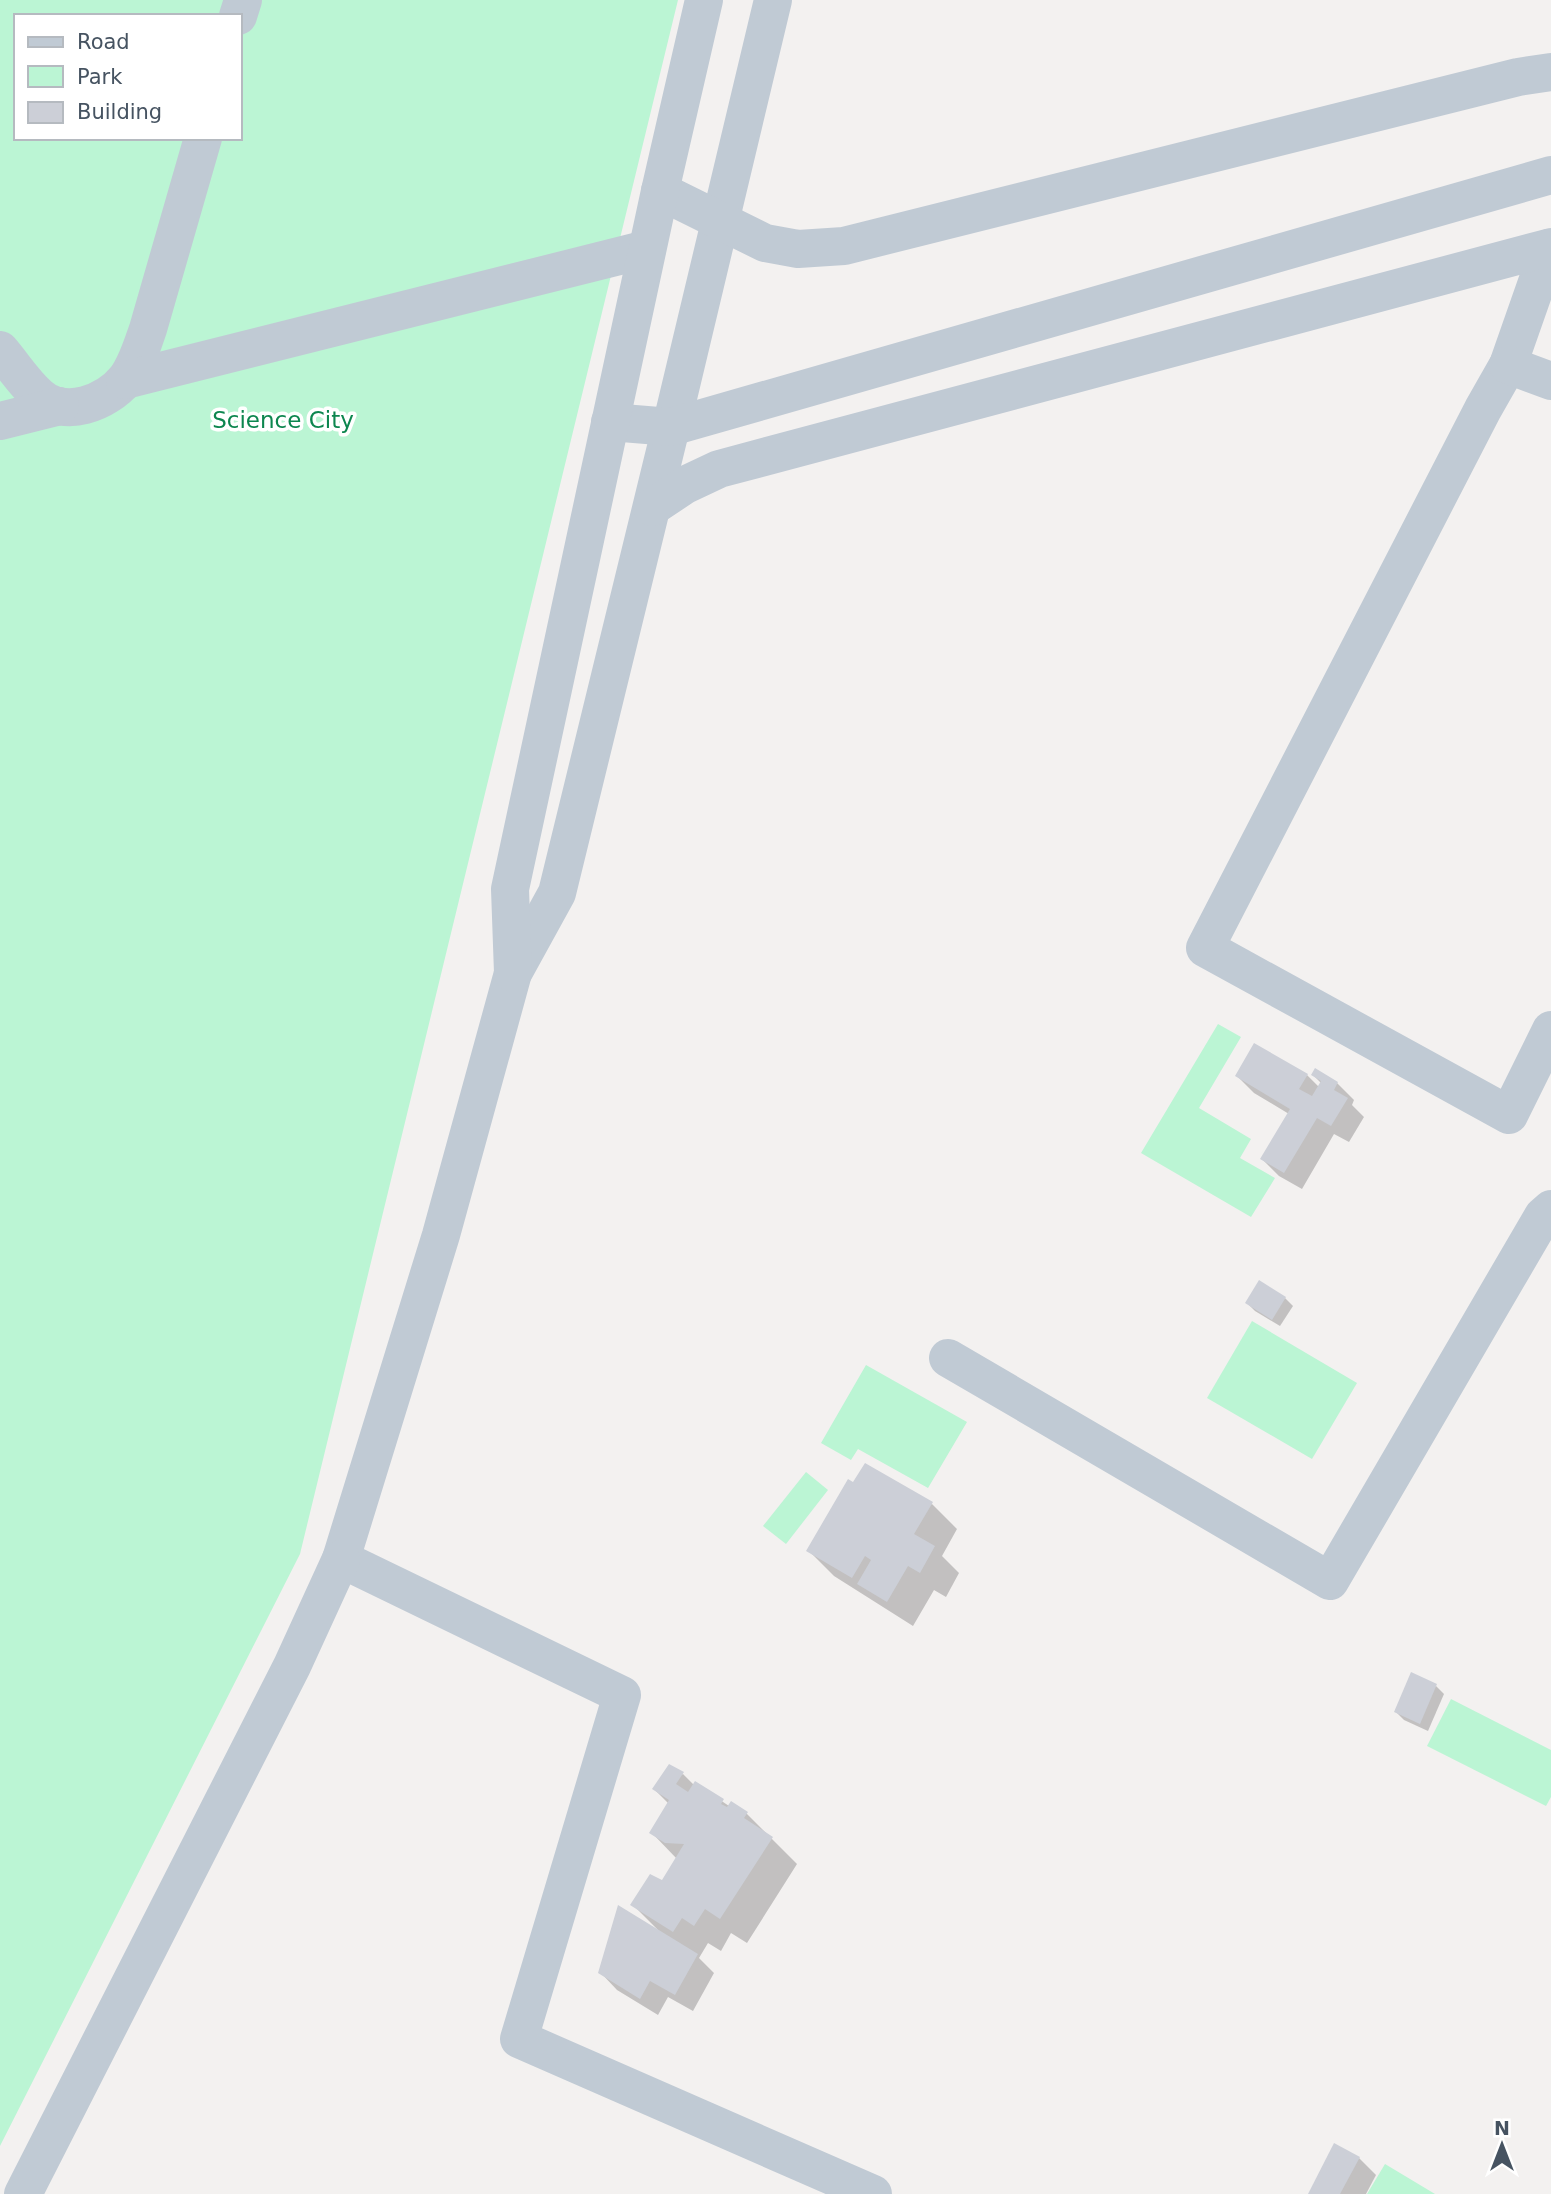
<svg xmlns="http://www.w3.org/2000/svg" width="1551" height="2194" font-family="'DejaVu Sans',sans-serif">
<rect width="100%" height="100%" fill="#f3f1f0"/>
<g fill="#bbf5d4" fill-rule="evenodd">
<path d="M 0,0 L 678,0 L 300,1554 L 0,2146 ZM 16,16 L 240,16 L 240,138 L 16,138 Z"/>
<polygon points="1218,1024 1241,1037 1199,1108 1251,1139 1240,1158 1275,1178 1251,1217 1141,1153"/>
<polygon points="1252,1321 1357,1383 1312,1459 1207,1398"/>
<polygon points="866,1365 967,1422 928,1488 858,1449 851,1460 821,1443"/>
<polygon points="806,1472 828,1490 786,1544 763,1526"/>
<polygon points="1451,1699 1551,1750 1551,1797 1546,1806 1427,1746"/>
<polygon points="1385,2164 1435,2194 1367,2194"/>
</g>
<g fill="#0003">
<polygon points="1307,1075 1319,1087 1321,1083 1313,1075 1337,1083 1354,1100 1352,1105 1364,1117 1349,1142 1334,1134 1302,1189 1279,1176 1262,1159 1289,1114 1254,1093 1237,1076"/>
<polygon points="1285,1298 1293,1306 1280,1326 1255,1311 1247,1303"/>
<polygon points="932,1504 957,1529 942,1556 959,1573 946,1597 934,1590 913,1626 834,1576 808,1550"/>
<polygon points="1436,1686 1444,1694 1428,1731 1404,1720 1396,1712"/>
<polygon points="683,1774 694,1785 695,1783 729,1806 746,1813 797,1864 747,1943 731,1933 721,1951 708,1943 699,1958 714,1973 693,2011 668,1997 658,2015 617,1990 600,1972 658,1930 633,1905 662,1883 677,1859 651,1832 669,1804 654,1789"/>
<polygon points="1359,2158 1376,2175 1366,2194 1310,2194"/>
</g>
<g fill="#cccfd7">
<polygon points="1254,1043 1308,1074 1299,1089 1312,1096 1321,1081 1311,1075 1315,1068 1338,1082 1334,1090 1348,1098 1331,1126 1317,1118 1284,1173 1260,1159 1290,1109 1235,1076"/>
<polygon points="1259,1280 1286,1297 1272,1320 1245,1303"/>
<polygon points="865,1463 933,1502 914,1534 935,1546 920,1573 908,1566 887,1602 857,1584 871,1560 865,1556 852,1578 806,1551 848,1479 853,1482"/>
<polygon points="1411,1672 1437,1684 1420,1724 1394,1712"/>
<polygon points="669,1764 684,1772 676,1784 688,1792 695,1781 724,1799 721,1804 727,1807 731,1801 748,1812 744,1818 773,1837 720,1919 705,1909 694,1926 682,1918 673,1932 630,1905 650,1874 662,1880 684,1844 665,1843 649,1833 669,1800 652,1789"/>
<polygon points="618,1905 698,1954 675,1995 650,1981 640,1999 598,1973"/>
<polygon points="1334,2143 1360,2157 1340,2194 1308,2194"/>
</g>
<g fill="none" stroke-linecap="round" stroke-linejoin="round">
<g stroke="#c0cad4" stroke-width="38">
<polyline points="773,0 671,427 557,893 513,973 441,1235 341,1559 622,1695 519,2039 873,2194"/>
<polyline points="238,16 243,0"/>
<polyline points="660,191 765,243 798,249 844,246 1518,77 1551,72"/>
<polyline points="1549,248 1508,365 1483,409 1205,948 1509,1115 1551,1030"/>
<path d="M 0,350 C 13,365 24,383 39,396 C 65,419 106,403 126,379 C 137,364 142,346 148,329 L 203,138"/>
<polyline points="1508,365 1551,381"/>
<polyline points="125,380 647,249"/>
<polyline points="0,421 60,406"/>
<polyline points="610,422 671,427 1551,175"/>
<polyline points="652,507 685,485 719,469 1551,247"/>
<polyline points="513,973 510,889 660,191 704,0"/>
<polyline points="948,1358 1330,1581 1543,1216 1551,1209"/>
<polyline points="23,2194 292,1666 341,1559"/>
</g>
</g>
<g text-anchor="middle" dominant-baseline="central" stroke-width="7" stroke-linejoin="round" paint-order="stroke">
<g font-size="23" fill="#0d864f" stroke="#fff">
<text x="283" y="420">Science City</text>
</g>
</g>
<rect x="14" y="14" width="228" height="126" fill="#ffffff" stroke="#b5bac0" stroke-width="2"/>
<rect x="28" y="37" width="35" height="10" fill="#c0cad4" stroke="#b5bac0" stroke-width="2"/>
<text x="77" y="49" font-size="21" fill="#465361">Road</text>
<rect x="28" y="66" width="35" height="21" fill="#bbf5d4" stroke="#b5bac0" stroke-width="2"/>
<text x="77" y="84" font-size="21" fill="#465361">Park</text>
<rect x="28" y="102" width="35" height="21" fill="#cccfd7" stroke="#b5bac0" stroke-width="2"/>
<text x="77" y="119" font-size="21" fill="#465361">Building</text>
<g transform="translate(1502 2145)" stroke="#ffffff" stroke-width="5" paint-order="stroke">
<path d="M0-5L12 26L0 18L-12 26Z" fill="#465361"/>
<text y="-10" font-size="19" font-weight="bold" text-anchor="middle" fill="#465361">N</text>
</g>
</svg>
